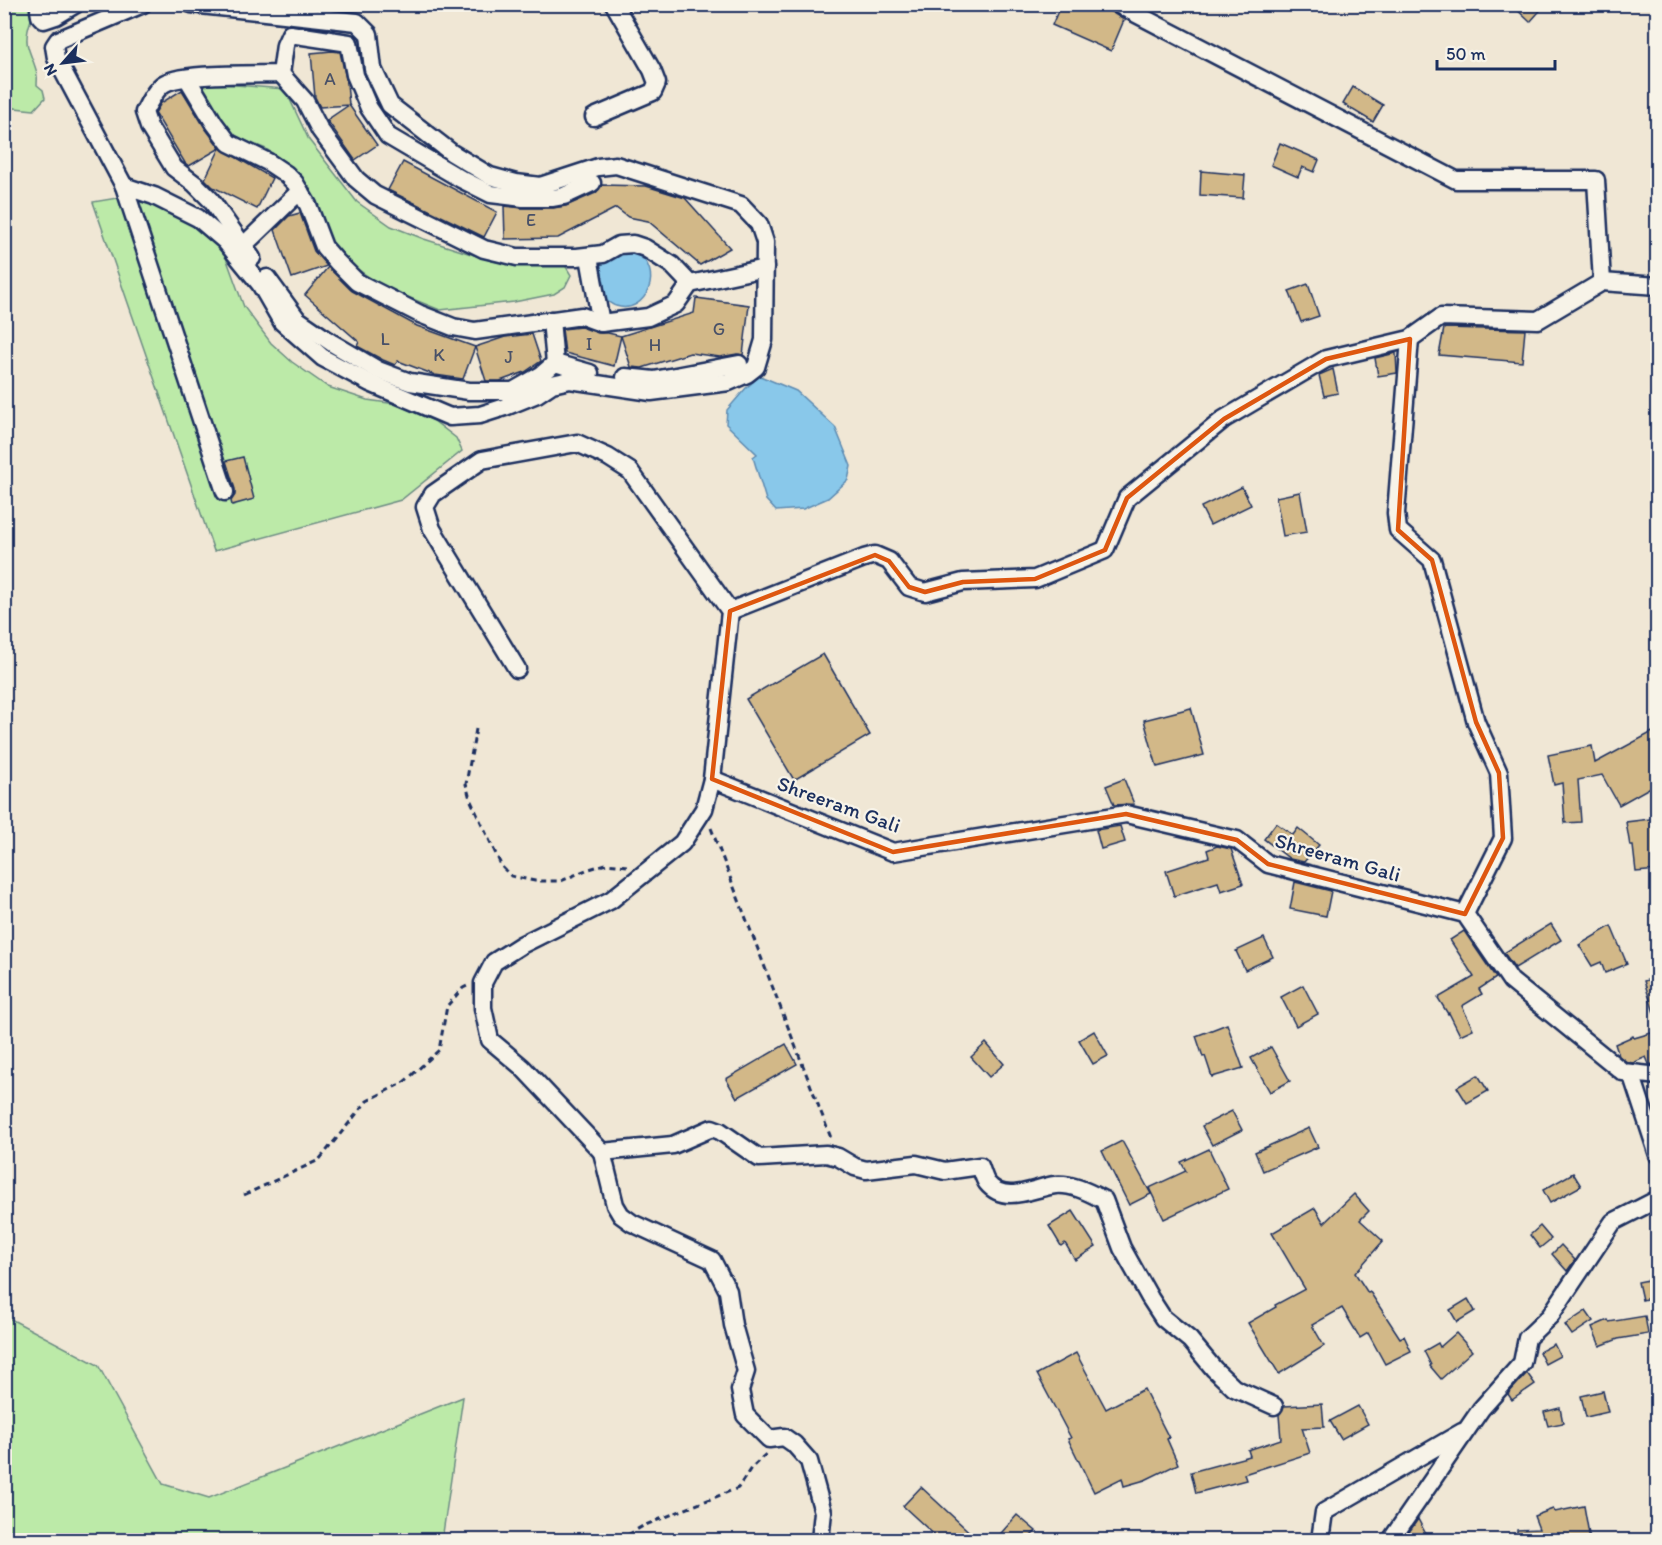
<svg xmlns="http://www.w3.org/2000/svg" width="1662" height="1545" font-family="Itim,sans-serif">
<rect width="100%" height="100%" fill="#f0e7d5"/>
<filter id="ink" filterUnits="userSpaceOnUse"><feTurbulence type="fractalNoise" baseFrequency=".0167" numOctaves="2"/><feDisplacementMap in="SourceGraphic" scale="12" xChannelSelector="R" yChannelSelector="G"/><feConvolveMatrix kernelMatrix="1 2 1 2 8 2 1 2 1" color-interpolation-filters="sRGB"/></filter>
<g filter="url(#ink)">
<g fill="#bceaa8" stroke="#6c8c83" stroke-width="1.5">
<path d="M 4,5 L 36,5 C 32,18 24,34 28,47 C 32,61 39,70 37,85 L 43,90 L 45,98 L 34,110 L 5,107 Z"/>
<polygon points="199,82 285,89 309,140 357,202 391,226 424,239 493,261 518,265 565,265 571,275 565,287 554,294 514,302 440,310 383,287 332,251 315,202 288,164 266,149 226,133"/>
<polygon points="129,196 184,212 224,252 244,307 271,343 292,362 328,387 367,400 396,404 434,421 456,438 462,451 401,500 214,551 93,202"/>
<polygon points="5,1316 98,1365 163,1484 209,1498 463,1397 442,1540 5,1540"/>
</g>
<g fill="#89c8ea" stroke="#5d8bb2" stroke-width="1.5">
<path d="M 622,251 C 627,252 633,252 636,254 C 665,268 647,316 616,306 C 612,305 608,301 604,299 L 598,269 L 607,256 Z"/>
<polygon points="760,376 796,391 835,427 851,466 848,480 828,498 803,509 776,511 766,500 753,457 757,454 726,424 727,410 746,388"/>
</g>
<g fill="#d2b888" stroke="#1b2f5e" stroke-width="1.5">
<polygon points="1061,4 1099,4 1124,20 1111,51 1052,25"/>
<polygon points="1511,4 1546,4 1530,22"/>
<polygon points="332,51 340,52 347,83 349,105 320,107 315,97 311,53"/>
<polygon points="1353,87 1383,105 1373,122 1343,104"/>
<polygon points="182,90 205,128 220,148 189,166 185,163 155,113 161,103"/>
<polygon points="349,105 377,145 355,160 327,120"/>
<polygon points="1280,143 1319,160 1314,172 1302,167 1298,177 1271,165"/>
<polygon points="220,148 272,178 257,209 213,187 205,179"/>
<polygon points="403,162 497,212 484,237 388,190"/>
<polygon points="1201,171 1245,175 1243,198 1200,195"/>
<polygon points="602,185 646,186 685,198 730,248 700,265 648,221 628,217 616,208 558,238 505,239 504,206 523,208 553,208 566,206 596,193"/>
<polygon points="300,213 314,251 327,266 292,278 275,230 289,216"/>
<polygon points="328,267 352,291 417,326 475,347 463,379 435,375 398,361 395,365 383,360 357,346 359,342 305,295"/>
<polygon points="1308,284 1319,316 1301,322 1289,291"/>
<polygon points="696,298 749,305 743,355 737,354 720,357 690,353 642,368 631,367 621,336 694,313"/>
<polygon points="581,327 598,333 608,333 621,336 614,366 565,353 562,329"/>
<polygon points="1444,328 1525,330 1522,362 1439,355"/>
<polygon points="532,334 541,361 525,372 500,381 486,381 475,347 505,337"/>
<polygon points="1396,353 1397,373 1378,376 1375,358"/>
<polygon points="1333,369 1338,393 1324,396 1319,375"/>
<polygon points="243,457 254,499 232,505 231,501 235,495 235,489 226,461"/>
<polygon points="1242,487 1251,505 1210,525 1201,507"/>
<polygon points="1300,492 1307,532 1283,536 1276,497"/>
<polygon points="823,654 870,735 794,780 746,699"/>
<polygon points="1191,708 1204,755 1157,767 1144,720"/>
<polygon points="1658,729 1658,783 1619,805 1602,775 1578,780 1581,822 1565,823 1562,783 1554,785 1548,755 1592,746 1595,763"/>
<polygon points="1124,779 1134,804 1114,805 1106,786"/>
<polygon points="1658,818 1658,870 1636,872 1633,846 1630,846 1626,822"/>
<polygon points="1276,823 1293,835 1298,828 1319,845 1304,862 1290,859 1264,839"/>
<polygon points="1120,826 1125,842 1101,849 1096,830"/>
<polygon points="1217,846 1231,849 1243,884 1221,891 1218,882 1174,896 1166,871 1209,857 1207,850"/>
<polygon points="1295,882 1331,891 1326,916 1290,909"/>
<polygon points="1551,924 1561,940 1515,968 1504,953"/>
<polygon points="1611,926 1627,964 1605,973 1601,962 1592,966 1579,945"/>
<polygon points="1464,931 1496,978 1479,989 1482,994 1462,1006 1473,1029 1460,1035 1449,1013 1448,1014 1438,998 1474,977 1450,940"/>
<polygon points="1264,938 1273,957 1245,970 1236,951"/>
<polygon points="1658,977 1658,1015 1655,1016 1644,981"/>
<polygon points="1303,985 1318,1014 1296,1026 1281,997"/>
<polygon points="1227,1024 1243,1068 1212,1077 1205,1056 1203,1057 1196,1036"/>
<polygon points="1094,1031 1108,1056 1093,1064 1079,1040"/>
<polygon points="1658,1031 1658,1065 1649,1064 1646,1057 1633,1063 1627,1062 1619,1056 1615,1044 1633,1036 1634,1038"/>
<polygon points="986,1043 1004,1064 989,1077 971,1057"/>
<polygon points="786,1044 797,1064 737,1098 726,1079"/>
<polygon points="1271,1047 1290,1081 1270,1092 1251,1058"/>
<polygon points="1478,1075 1488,1091 1467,1103 1457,1087"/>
<polygon points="1232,1111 1242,1130 1212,1145 1202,1126"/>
<polygon points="1309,1128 1318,1147 1263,1171 1255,1152"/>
<polygon points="1122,1141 1151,1194 1129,1205 1102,1151"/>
<polygon points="1209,1149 1228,1189 1164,1219 1149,1188 1186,1171 1181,1162"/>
<polygon points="1573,1173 1581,1186 1550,1203 1543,1190"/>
<polygon points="1354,1194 1369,1211 1360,1220 1383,1241 1355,1273 1368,1293 1370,1292 1400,1338 1404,1336 1411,1351 1385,1364 1368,1333 1360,1338 1342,1308 1312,1325 1324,1346 1279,1374 1248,1323 1276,1307 1275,1305 1305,1289 1272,1233 1315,1208 1324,1223"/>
<polygon points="1073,1211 1096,1247 1075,1260 1065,1243 1061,1246 1049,1226"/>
<polygon points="1540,1226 1551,1239 1540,1248 1530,1235"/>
<polygon points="1561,1245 1575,1260 1567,1271 1552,1254"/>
<polygon points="1658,1278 1658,1296 1642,1300 1638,1282"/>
<polygon points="1468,1299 1475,1311 1457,1322 1450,1310"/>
<polygon points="1586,1311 1593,1321 1572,1335 1565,1325"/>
<polygon points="1645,1316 1648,1334 1618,1339 1600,1346 1592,1327 1608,1320 1609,1322"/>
<polygon points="1456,1333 1472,1351 1441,1379 1430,1366 1431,1365 1424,1351 1438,1343 1440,1347"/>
<polygon points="1554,1344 1560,1356 1545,1364 1539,1352"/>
<polygon points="1076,1353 1106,1409 1144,1389 1169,1438 1167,1439 1178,1464 1145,1480 1124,1486 1122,1478 1094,1492 1068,1439 1071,1438 1037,1374"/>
<polygon points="1527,1373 1535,1384 1512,1400 1508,1394"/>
<polygon points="1603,1391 1608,1412 1586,1417 1581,1396"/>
<polygon points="1322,1404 1324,1427 1302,1428 1310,1453 1244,1474 1246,1480 1196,1493 1191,1472 1250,1456 1248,1450 1281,1439 1279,1415 1284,1406"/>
<polygon points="1358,1406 1368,1424 1341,1439 1330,1421"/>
<polygon points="1560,1408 1563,1423 1548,1426 1544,1412"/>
<polygon points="921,1487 978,1540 940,1540 903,1506"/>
<polygon points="1584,1506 1590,1540 1517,1540 1517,1530 1539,1529 1534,1516 1553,1509 1555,1512"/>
<polygon points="1017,1515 1036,1531 1027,1540 995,1540"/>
<polygon points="1418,1519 1429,1540 1406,1540 1405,1538"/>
</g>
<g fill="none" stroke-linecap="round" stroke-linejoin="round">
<g stroke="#1b2f5e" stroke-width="21">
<g id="minor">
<polyline points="41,4 39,10 40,16 44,20 56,16 76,4"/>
<polyline points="143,4 58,40 54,46 56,58 124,186 225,492"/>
<polyline points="1117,4 1456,180 1596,180 1602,282"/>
<polyline points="281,74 305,101 320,130 356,179 375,195 484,249 517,257 577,257 603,254 619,245 633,244 645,248 672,265 690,284"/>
<polyline points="187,78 214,123 229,143 268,162 286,174 295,183 308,205 324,247 337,262 357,282 420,314 453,327 475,331 582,316 601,323 648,317 676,304 690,284 765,268"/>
<polyline points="594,117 653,92 657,83 652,70 614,4"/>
<polyline points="124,186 154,196 198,218 225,241 260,284 282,322 323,358 370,383 450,417 480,415 505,407 537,394 552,384 570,380 651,392 729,382 747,374 756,367 764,340 765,242 759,224 741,205 616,165 598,167 540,186 516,183 490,176 452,153 390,105 373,69 369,34 357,22 191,4"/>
<polyline points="243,246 300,191"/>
<polyline points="589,257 601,323"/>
<path d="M 252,258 L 211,200 L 195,184 L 174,168 L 149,127 L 144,112 C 149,102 154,92 162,85 C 178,72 257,75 281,74 L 285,45 L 290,34 L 349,43 L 355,75 L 369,108 L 388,136 L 461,179 L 491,194 L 523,198 L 553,198 L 564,196 L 592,183"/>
<polyline points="267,278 297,319 332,343 378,370 410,382 469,391 513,391 541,375 555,363"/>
<polyline points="551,320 555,363 590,373"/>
<polyline points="1410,339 1396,513 1398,530 1432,560 1476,722 1499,773 1503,838 1465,914"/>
<polyline points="625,377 654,380 739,364"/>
<polyline points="730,611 864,558 875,555 889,561 909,587 925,592 963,582 1035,579 1105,550 1127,498 1224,419 1326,359 1410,339 1441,317 1538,320 1602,282 1658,286"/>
<path d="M 517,669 L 432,529 L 425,507 L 433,494 L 482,460 L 577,443 L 608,457 L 630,471 L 730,611 L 712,779 L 704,809 L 682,843 L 611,900 L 521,945 L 494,962 L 483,983 L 483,1008 L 490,1040 L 522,1067 L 602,1152 L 673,1145 L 712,1128 L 720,1131 L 759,1158 L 826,1154 L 838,1157 L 855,1167 L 866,1170 L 916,1164 L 945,1171 L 980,1166 C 982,1171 984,1179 987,1183 C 1005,1205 1033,1188 1055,1185 C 1072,1183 1090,1193 1104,1200 L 1122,1248 L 1150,1298 L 1163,1318 L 1190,1340 L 1214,1369 L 1234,1388 L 1274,1406"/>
<polyline points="712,779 893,852 1126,814 1237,840 1268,864 1465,914 1511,981 1623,1072 1658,1076"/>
<polyline points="1631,1073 1658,1155"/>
<polyline points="602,1152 615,1205 621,1215 632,1223 712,1260 728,1291 733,1325 746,1371 740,1390 745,1415 769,1439 784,1437 794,1444 809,1461 823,1512 820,1540"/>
<polyline points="1320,1540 1324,1512 1462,1432"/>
<polyline points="1391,1540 1481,1409 1522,1363 1527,1338 1550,1316 1613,1222 1658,1199"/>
</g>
</g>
<g stroke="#1b2f5e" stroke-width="3" stroke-dasharray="6 4.5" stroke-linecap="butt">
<polyline points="476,729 466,784 470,799 502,867 511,876 535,881 561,881 586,870 606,864 628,866"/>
<polyline points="711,828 831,1138"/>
<polyline points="244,1195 319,1160 367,1101 404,1082 411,1076 439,1050 447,1006 463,988 467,986"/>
<polyline points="619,1540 643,1526 738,1488 751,1468 766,1454"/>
</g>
<use href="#minor" stroke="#f7f3e8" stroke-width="16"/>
</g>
</g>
<path fill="none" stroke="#de5710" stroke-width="4.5" stroke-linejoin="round" d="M 1410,339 L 1398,530 L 1432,560 L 1476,722 L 1499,773 L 1503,838 L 1465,914 L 1268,864 L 1237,840 L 1126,814 L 893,852 L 712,779 L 730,611 L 875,555 L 889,561 L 909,587 L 925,592 L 963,582 L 1035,579 L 1105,550 L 1127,498 L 1224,419 L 1326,359 Z"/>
<g text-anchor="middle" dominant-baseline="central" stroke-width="4.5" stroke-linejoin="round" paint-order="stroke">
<g font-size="18" fill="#495168">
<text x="330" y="79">A</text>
<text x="531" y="220">E</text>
<text x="719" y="329">G</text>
<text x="385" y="339">L</text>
<text x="589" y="344">I</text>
<text x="655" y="345">H</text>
<text x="439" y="355">K</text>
<text x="509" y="357">J</text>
</g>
<g font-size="21" fill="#1b2f5e" stroke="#f7f3e8">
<text transform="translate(839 804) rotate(20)">Shreeram Gali</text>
<text transform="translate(1338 857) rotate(16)">Shreeram Gali</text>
</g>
</g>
<rect width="1662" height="1545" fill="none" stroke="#f7f3e8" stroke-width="24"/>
<rect x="12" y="12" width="1638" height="1521" fill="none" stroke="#1b2f5e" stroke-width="2" filter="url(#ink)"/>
<g transform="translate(63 63) rotate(242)" stroke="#f7f3e8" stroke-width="4.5" paint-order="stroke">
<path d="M0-4.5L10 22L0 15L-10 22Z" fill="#1b2f5e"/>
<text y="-9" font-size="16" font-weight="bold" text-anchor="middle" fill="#1b2f5e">N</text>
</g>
<path d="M1437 60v9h118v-9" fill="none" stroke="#1b2f5e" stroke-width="3"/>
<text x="1446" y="60" font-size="18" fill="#1b2f5e" stroke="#f7f3e8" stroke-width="4.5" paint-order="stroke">50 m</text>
</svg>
